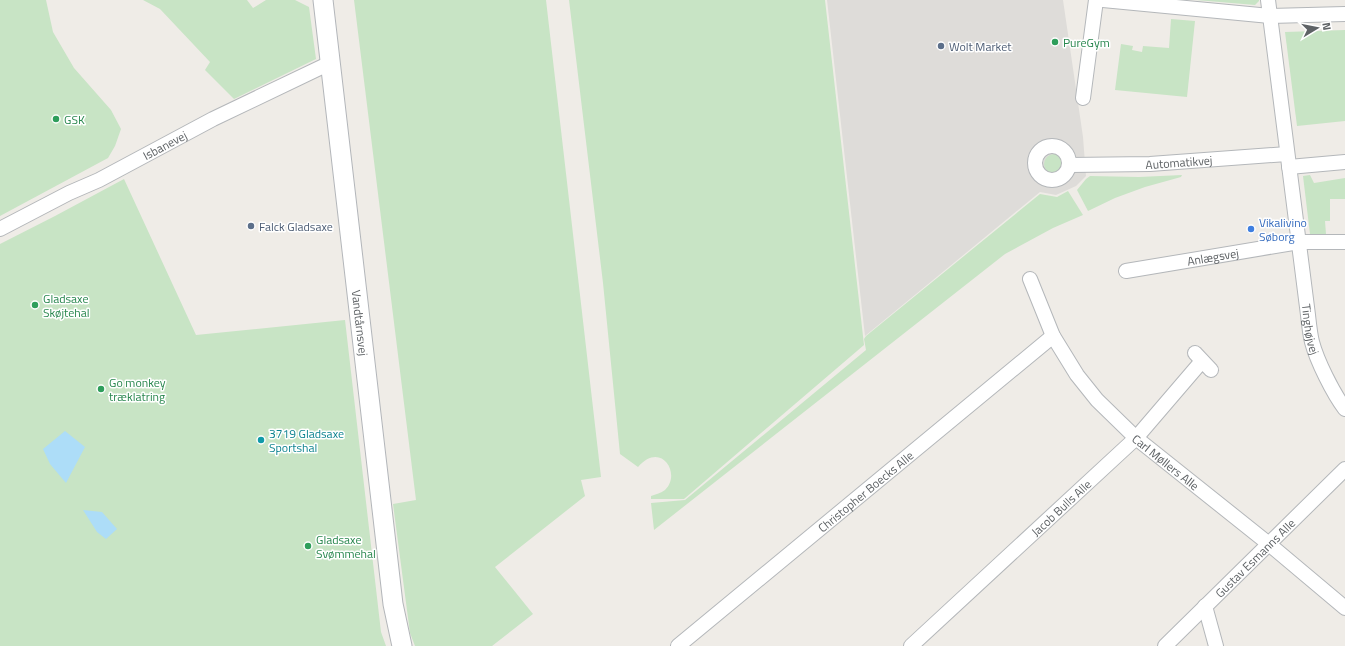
<svg xmlns="http://www.w3.org/2000/svg" width="1345" height="646" font-family="'Titillium Web',sans-serif">
<rect width="100%" height="100%" fill="#efece7"/>
<polygon fill="#dedcd9" points="827,0 1063,0 1083,137 1086,176 1076,186 1056,195 1040,192 865,336"/>
<g fill="#c8e4c5">
<polygon points="0,0 46,0 53,32 74,68 111,110 121,129 115,146 108,158 0,216"/>
<polygon points="143,0 247,0 253,8 266,0 295,0 309,7 316,59 234,99 205,70 210,62 160,9"/>
<polygon points="354,0 546,0 601,477 581,480 585,496 495,567 533,614 492,646 415,646 410,633 393,504 416,500"/>
<path d="M 569,0 L 825,0 L 864,345 L 684,499 L 651,499 L 651,496 C 656,494 661,493 665,490 C 682,474 661,440 638,467 L 620,454 L 603,283 Z"/>
<polygon points="1196,0 1259,0 1259,1 1255,5"/>
<polygon points="1171,19 1195,21 1187,97 1115,90 1121,44 1133,46 1132,50 1142,52 1143,46 1169,48"/>
<polygon points="1345,30 1345,121 1297,126 1285,32"/>
<circle cx="1054" cy="164" r="10"/>
<polygon points="1182,175 1181,177 1145,187 1115,198 1088,211 1077,190 1086,179 1090,176 1139,177"/>
<polygon points="1310,175 1314,183 1345,178 1345,199 1330,199 1330,221 1325,221 1326,234 1310,234 1303,176"/>
<polygon points="124,179 196,335 345,320 381,632 386,646 0,646 0,244 55,216"/>
<polygon points="1068,191 1083,215 1053,228 1005,254 654,530 651,503 685,500 866,350 864,339 866,336 1040,194 1057,197"/>
</g>
<g fill="#adddf8">
<polygon points="65,431 85,447 66,483 50,464 43,449"/>
<polygon points="83,510 102,512 117,529 106,539 97,532"/>
</g>
<g fill="none" stroke-linecap="round" stroke-linejoin="round">
<g stroke="#b4b7ba" stroke-width="16">
<g id="street">
<polyline points="1103,0 1270,16 1345,14"/>
<path id="s1" d="M 1268,0 L 1308,315 C 1309,324 1310,334 1312,342 C 1317,361 1333,393 1345,409"/>
<polyline points="1083,98 1096,0"/>
<circle cx="1052" cy="163" r="17"/>
<path id="s2" d="M 1070,165 L 1150,164 L 1287,154"/>
<polyline points="1289,167 1345,162"/>
<path id="s3" d="M 0,229 L 69,193 L 99,180 L 213,119 L 330,63"/>
<path id="s4" d="M 1126,271 L 1299,242 L 1345,242"/>
<path id="s5" d="M 1030,279 L 1053,336 L 1077,375 L 1097,400 L 1136,438 L 1269,544 L 1345,608"/>
<polyline points="1195,353 1211,370"/>
<polyline points="1205,606 1216,646"/>
<path id="s6" d="M 678,646 L 1053,336"/>
<path id="s7" d="M 911,646 L 1136,438 L 1202,361"/>
<path id="s8" d="M 1165,646 L 1345,469"/>
</g>
</g>
<g stroke="#b3b6ba" stroke-width="21">
<g id="secondary">
<path id="s9" d="M 323,0 L 393,604 L 402,646"/>
</g>
</g>
<use href="#street" stroke="#fff" stroke-width="14"/>
<use href="#secondary" stroke="#fff" stroke-width="19"/>
</g>
<g fill="#2e9e5b" stroke="#fff" stroke-width="1.5">
<circle cx="1055" cy="42" r="4"/>
<circle cx="56" cy="119" r="4"/>
<circle cx="35" cy="305" r="4"/>
<circle cx="101" cy="389" r="4"/>
<circle cx="308" cy="546" r="4"/>
</g>
<g fill="#5c6f8a" stroke="#fff" stroke-width="1.5">
<circle cx="941" cy="46" r="4"/>
<circle cx="251" cy="226" r="4"/>
</g>
<circle fill="#3f7fe0" stroke="#fff" stroke-width="1.5" cx="1251" cy="229" r="4"/>
<circle fill="#0f9aa8" stroke="#fff" stroke-width="1.5" cx="261" cy="440" r="4"/>
<g text-anchor="middle" dominant-baseline="central" stroke-width="3" stroke-linejoin="round" paint-order="stroke">
<g font-size="12" fill="#27864d" stroke="#fff" text-anchor="start">
<text x="1063" y="42">PureGym</text>
<text x="64" y="119">GSK</text>
<text x="43" y="298">Gladsaxe<tspan x="43" dy="14">Skøjtehal</tspan></text>
<text x="109" y="382">Go monkey<tspan x="109" dy="14">træklatring</tspan></text>
<text x="316" y="539">Gladsaxe<tspan x="316" dy="14">Svømmehal</tspan></text>
</g>
<g font-size="12" fill="#4e5e75" stroke="#fff" text-anchor="start">
<text x="949" y="46">Wolt Market</text>
<text x="259" y="226">Falck Gladsaxe</text>
</g>
<g font-size="12" fill="#5e6265" stroke="#fff">
<text stroke="none"><textPath href="#s3" startOffset="185">Isbanevej</textPath></text>
<text stroke="none"><textPath href="#s2" startOffset="109">Automatikvej</textPath></text>
<text stroke="none"><textPath href="#s4" startOffset="88">Anlægsvej</textPath></text>
<text stroke="none"><textPath href="#s9" startOffset="325">Vandtårnsvej</textPath></text>
<text stroke="none"><textPath href="#s1" startOffset="332">Tinghøjvej</textPath></text>
<text stroke="none"><textPath href="#s5" startOffset="232">Carl Møllers Alle</textPath></text>
<text stroke="none"><textPath href="#s6" startOffset="243">Christopher Boecks Alle</textPath></text>
<text stroke="none"><textPath href="#s7" startOffset="204">Jacob Bulls Alle</textPath></text>
<text stroke="none"><textPath href="#s8" startOffset="126">Gustav Esmanns Alle</textPath></text>
</g>
<g font-size="12" fill="#366cbe" stroke="#fff" text-anchor="start">
<text x="1259" y="222">Vikalivino<tspan x="1259" dy="14">Søborg</tspan></text>
</g>
<g font-size="12" fill="#0d838f" stroke="#fff" text-anchor="start">
<text x="269" y="433">3719 Gladsaxe<tspan x="269" dy="14">Sportshal</tspan></text>
</g>
</g>
<g transform="translate(1317 28) rotate(80)" stroke="#ffffff" stroke-width="3" paint-order="stroke">
<path d="M0-3L7 15L0 10L-7 15Z" fill="#5e6265"/>
<text y="-6" font-size="11" font-weight="bold" text-anchor="middle" fill="#5e6265">N</text>
</g>
</svg>
